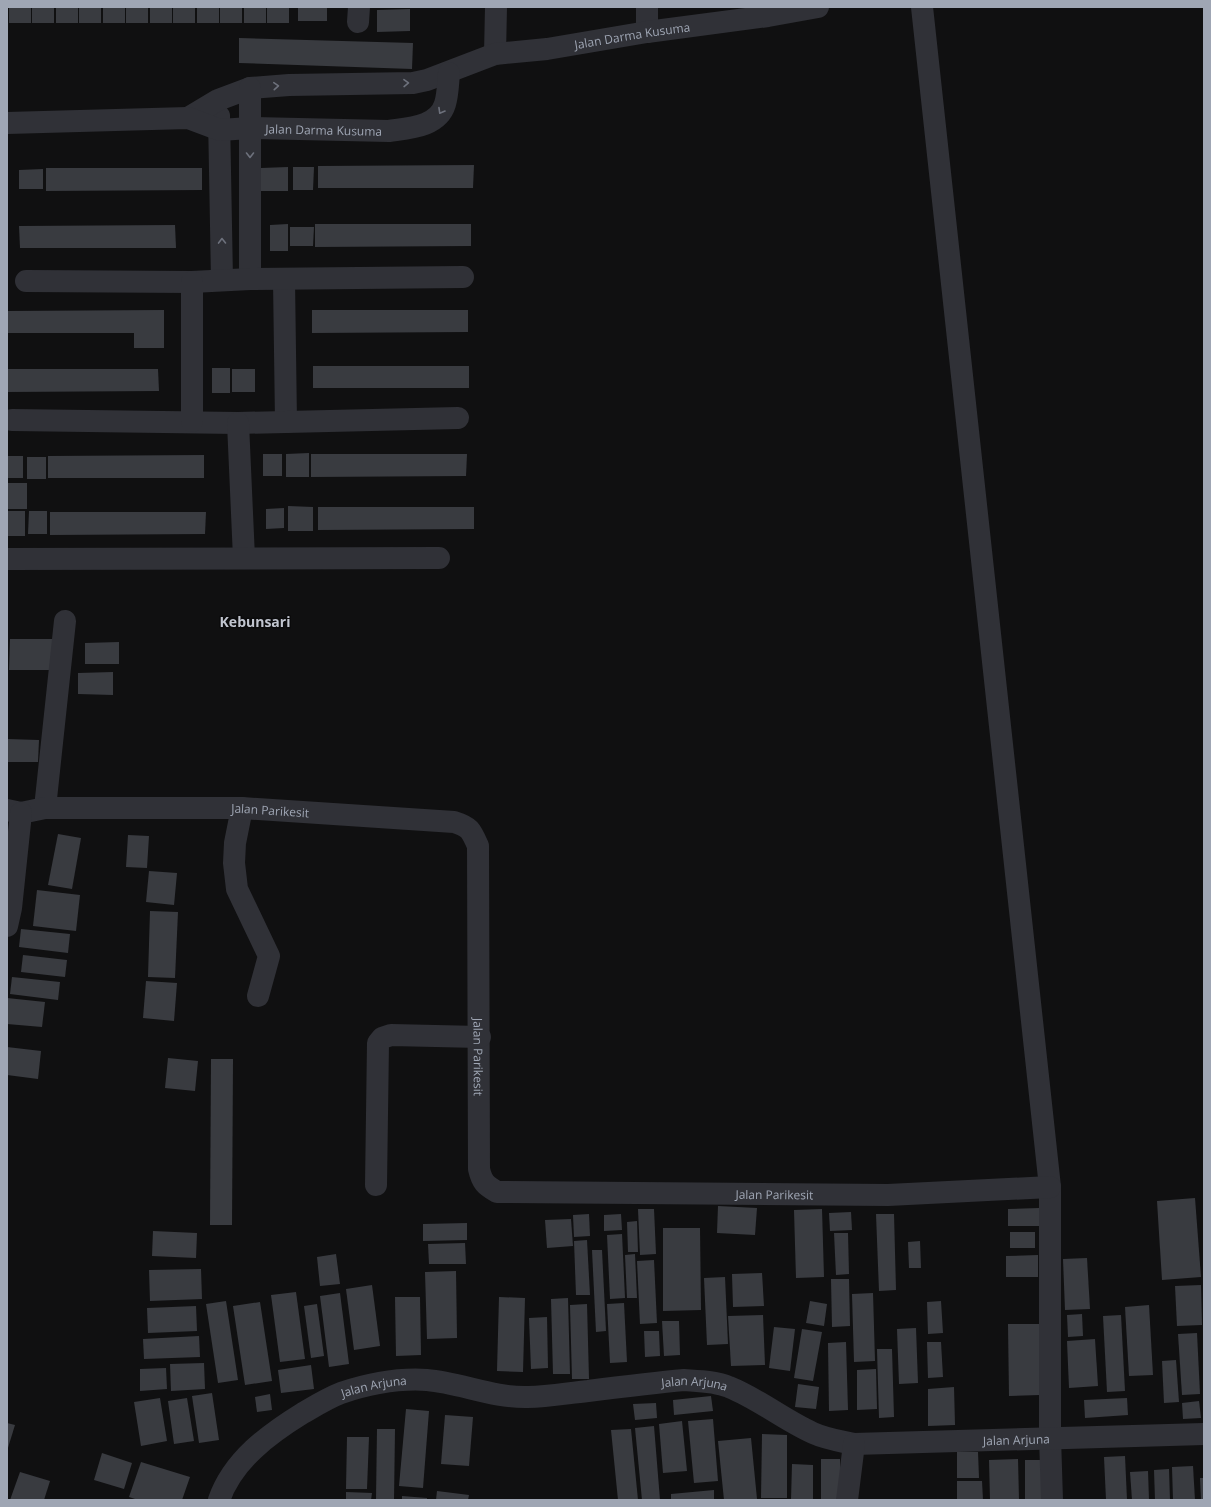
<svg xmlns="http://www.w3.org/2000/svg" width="1211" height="1507" font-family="'Open Sans',sans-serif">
<rect width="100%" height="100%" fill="#101011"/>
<g fill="#393b40">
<rect x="9" y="7" width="22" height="16"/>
<rect x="32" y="7" width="22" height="16"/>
<rect x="56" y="7" width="22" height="16"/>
<rect x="79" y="7" width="22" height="16"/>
<rect x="103" y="7" width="22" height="16"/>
<rect x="126" y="7" width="22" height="16"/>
<rect x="150" y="7" width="22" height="16"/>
<rect x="173" y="7" width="22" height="16"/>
<rect x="197" y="7" width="22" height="16"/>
<rect x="220" y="7" width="22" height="16"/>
<rect x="244" y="7" width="22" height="16"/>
<rect x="267" y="7" width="22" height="16"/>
<rect x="298" y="7" width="29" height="14"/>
<polygon points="410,9 410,31 377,32 377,10"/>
<polygon points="239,38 413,43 412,69 239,63"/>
<polygon points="474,165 473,188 318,188 318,166"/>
<polygon points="288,167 288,191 261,191 261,168"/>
<polygon points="293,167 314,167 313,190 293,190"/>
<polygon points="46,168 202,168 202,190 46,191"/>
<polygon points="43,169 43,189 19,189 19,170"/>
<polygon points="288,224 288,251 270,251 270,225"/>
<polygon points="315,224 471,224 471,246 315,247"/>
<polygon points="175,225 176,248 20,248 19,226"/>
<polygon points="290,227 314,227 313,246 290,246"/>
<polygon points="164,310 164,348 134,348 134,333 7,333 7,311"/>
<polygon points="312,310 468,310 468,332 312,333"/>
<rect x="313" y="366" width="156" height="22"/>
<rect x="212" y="368" width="18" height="25"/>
<polygon points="7,369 158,369 159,391 7,392"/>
<rect x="232" y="369" width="23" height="23"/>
<polygon points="309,453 309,477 286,477 286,454"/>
<rect x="263" y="454" width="19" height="22"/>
<polygon points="311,454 467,454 466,476 311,477"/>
<polygon points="204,455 204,478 48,478 48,456"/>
<rect x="7" y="456" width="16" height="22"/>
<rect x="27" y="457" width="19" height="22"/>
<rect x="7" y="483" width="20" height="26"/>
<polygon points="288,506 313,507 313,531 288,531"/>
<polygon points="318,507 474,507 474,529 318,530"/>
<polygon points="284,508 284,528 266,529 266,509"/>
<rect x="8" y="511" width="17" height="25"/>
<polygon points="29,511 47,511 47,534 28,534"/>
<polygon points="50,512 206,512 205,534 50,535"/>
<polygon points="10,639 56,639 56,670 9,670"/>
<polygon points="119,642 119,664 85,664 85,643"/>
<polygon points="113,672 113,695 78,694 78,673"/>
<polygon points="7,739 39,740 38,762 7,762"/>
<polygon points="58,834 81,838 72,889 48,885"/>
<polygon points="128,835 149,836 147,868 126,867"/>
<polygon points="149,871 177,873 174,905 146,902"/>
<polygon points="37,890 80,895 76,931 33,926"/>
<polygon points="150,911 178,912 175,978 148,977"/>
<polygon points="21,929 70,934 68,953 19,947"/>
<polygon points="23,955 67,960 65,977 21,972"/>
<polygon points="12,977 60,982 58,1000 10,994"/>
<polygon points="146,981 177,983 174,1021 143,1018"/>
<polygon points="7,998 45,1002 42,1027 7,1024"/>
<polygon points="7,1047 41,1051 38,1079 7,1075"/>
<polygon points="168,1058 198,1061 195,1091 165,1088"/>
<polygon points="211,1059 233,1059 232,1225 210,1225"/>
<polygon points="1195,1198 1201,1277 1162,1280 1157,1201"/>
<polygon points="718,1206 757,1208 755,1235 717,1233"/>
<polygon points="1039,1208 1039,1226 1008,1226 1008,1209"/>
<polygon points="638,1209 654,1209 656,1254 640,1255"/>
<polygon points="822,1209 824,1277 796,1278 794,1210"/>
<polygon points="851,1212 852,1230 830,1231 829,1213"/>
<polygon points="589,1214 590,1236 574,1237 573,1215"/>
<polygon points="621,1214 622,1230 604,1231 604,1215"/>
<polygon points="876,1214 894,1214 896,1290 879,1291"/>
<polygon points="571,1219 573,1246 547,1248 545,1220"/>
<polygon points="637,1221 638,1252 628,1252 627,1222"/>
<polygon points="467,1223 467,1240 423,1241 423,1224"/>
<polygon points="663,1228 700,1228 701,1310 663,1311"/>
<polygon points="153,1231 197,1233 196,1258 152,1256"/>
<rect x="1010" y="1232" width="25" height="16"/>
<polygon points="834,1233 848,1233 849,1274 836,1275"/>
<polygon points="622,1234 625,1298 610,1299 607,1235"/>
<polygon points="587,1240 590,1295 576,1295 574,1241"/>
<polygon points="920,1241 921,1268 909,1268 908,1242"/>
<polygon points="465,1243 466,1264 429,1264 428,1244"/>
<polygon points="592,1250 602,1250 606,1331 596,1332"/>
<polygon points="336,1254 340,1284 320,1286 317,1257"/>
<polygon points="635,1254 637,1298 627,1298 625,1255"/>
<polygon points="1038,1255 1038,1277 1006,1277 1006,1256"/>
<polygon points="1087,1258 1090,1309 1065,1310 1063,1259"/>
<polygon points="654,1260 657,1323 640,1324 637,1261"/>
<polygon points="201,1269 202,1299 150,1301 149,1270"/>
<polygon points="456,1271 457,1338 427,1339 425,1272"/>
<polygon points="762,1273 764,1306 733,1307 732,1274"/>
<polygon points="725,1277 728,1344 707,1345 704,1278"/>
<polygon points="831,1279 849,1279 850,1326 832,1327"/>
<polygon points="372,1285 380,1346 354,1350 346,1289"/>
<polygon points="1201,1285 1202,1325 1177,1326 1175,1286"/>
<polygon points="296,1292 305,1359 280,1362 271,1295"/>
<polygon points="340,1293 349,1364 329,1367 320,1296"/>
<polygon points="873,1293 875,1361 854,1362 852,1294"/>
<polygon points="395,1297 420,1297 421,1355 396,1356"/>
<polygon points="499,1297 525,1298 523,1372 497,1371"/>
<polygon points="568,1298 570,1374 553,1374 551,1299"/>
<polygon points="226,1301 238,1380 218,1383 206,1304"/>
<polygon points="810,1301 827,1304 824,1326 806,1323"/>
<polygon points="941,1301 943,1333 928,1334 927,1302"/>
<polygon points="260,1302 272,1381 245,1385 233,1306"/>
<polygon points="624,1303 627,1362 610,1363 607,1304"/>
<polygon points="317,1304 324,1356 311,1358 304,1306"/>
<polygon points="587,1304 589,1379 572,1379 570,1305"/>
<polygon points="1149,1305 1153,1375 1129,1376 1125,1307"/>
<polygon points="196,1306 197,1331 148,1333 147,1308"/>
<polygon points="1082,1314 1083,1336 1068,1337 1067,1315"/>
<polygon points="763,1315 765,1365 731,1366 728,1316"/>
<polygon points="1121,1315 1125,1391 1107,1392 1103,1316"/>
<polygon points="547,1317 548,1368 531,1369 529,1318"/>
<polygon points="662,1321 679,1321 680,1355 664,1356"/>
<polygon points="1008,1324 1039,1324 1040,1395 1009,1396"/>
<polygon points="774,1327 795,1329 790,1371 769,1368"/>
<polygon points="916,1328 918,1383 899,1384 897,1329"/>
<polygon points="802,1329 822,1332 813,1381 794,1378"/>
<polygon points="644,1331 659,1331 660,1356 645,1357"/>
<polygon points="1197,1333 1200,1394 1182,1395 1178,1334"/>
<polygon points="199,1336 200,1357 144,1359 143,1339"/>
<polygon points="1095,1339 1098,1386 1069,1388 1067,1341"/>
<polygon points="846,1342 848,1410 829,1411 828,1343"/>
<polygon points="927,1342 941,1342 943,1377 928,1378"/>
<polygon points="877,1349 892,1349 894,1417 879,1418"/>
<polygon points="1176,1360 1179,1402 1164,1403 1162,1361"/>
<polygon points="204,1363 205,1389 171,1391 170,1364"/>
<polygon points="311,1365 314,1389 281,1393 278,1370"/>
<polygon points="166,1368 167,1389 140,1391 140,1369"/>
<polygon points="876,1369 877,1409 857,1410 857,1370"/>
<polygon points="798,1384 819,1387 816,1409 795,1407"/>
<polygon points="954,1387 955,1425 928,1426 928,1389"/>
<polygon points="212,1393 219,1440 199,1443 192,1396"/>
<polygon points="270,1394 272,1410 257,1412 255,1397"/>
<polygon points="711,1396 713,1411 674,1415 673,1400"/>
<polygon points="160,1398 167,1441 141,1446 134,1402"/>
<polygon points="187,1398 194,1441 174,1444 168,1401"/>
<polygon points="1127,1398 1128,1415 1085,1418 1084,1400"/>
<polygon points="1199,1401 1201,1418 1183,1419 1182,1403"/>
<polygon points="656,1403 657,1418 635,1420 633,1404"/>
<polygon points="406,1409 429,1411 423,1488 399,1486"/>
<polygon points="445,1415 473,1417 469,1466 441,1464"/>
<polygon points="713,1419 718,1481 694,1483 688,1421"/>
<polygon points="682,1421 687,1471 663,1473 659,1424"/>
<polygon points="7,1423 15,1425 7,1451"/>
<polygon points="654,1426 660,1500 642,1500 635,1428"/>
<polygon points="377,1429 395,1429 394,1500 376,1500"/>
<polygon points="631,1429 638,1500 618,1500 611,1430"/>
<polygon points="762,1434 787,1435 787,1498 761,1498"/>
<polygon points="347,1437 369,1437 367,1489 346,1489"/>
<polygon points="751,1438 757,1499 724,1500 718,1441"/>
<polygon points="957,1452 978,1452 979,1478 957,1478"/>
<polygon points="102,1453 132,1463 124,1489 94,1480"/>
<polygon points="1125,1456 1127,1500 1106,1500 1104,1457"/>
<rect x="821" y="1459" width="19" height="41"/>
<polygon points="1018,1459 1019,1500 990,1500 989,1460"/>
<polygon points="1025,1460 1041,1460 1042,1500 1025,1500"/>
<polygon points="141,1462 190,1477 182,1500 138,1500 129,1497"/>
<polygon points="792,1464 813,1465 813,1500 791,1500"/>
<polygon points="1193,1466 1195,1500 1173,1500 1172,1467"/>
<polygon points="1169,1469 1170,1500 1155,1500 1154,1470"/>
<polygon points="1148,1471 1149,1500 1132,1500 1130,1472"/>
<polygon points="20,1472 50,1481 44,1500 10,1500"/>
<polygon points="1200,1478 1204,1478 1204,1500 1201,1500"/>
<polygon points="957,1481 982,1481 983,1500 957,1500"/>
<polygon points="714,1490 714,1500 671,1500 671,1494"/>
<polygon points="437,1491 469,1495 468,1500 436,1500"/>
<polygon points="346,1492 372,1493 371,1500 346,1500"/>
<polygon points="402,1496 427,1498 427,1500 402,1500"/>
</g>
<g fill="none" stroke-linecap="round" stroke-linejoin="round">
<g stroke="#303137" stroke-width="22">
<polyline points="922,7 1050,1187 1050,1437 1052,1500"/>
<polyline points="358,22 359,7"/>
<polyline points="647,32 647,7"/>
<polyline points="495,54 496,7"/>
<polyline points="219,116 222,280"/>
<path id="s1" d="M 188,118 L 218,100 L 250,88 L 289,85 L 413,83 L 427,80 L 495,54 L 547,49 L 647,32 L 768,16 L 818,7"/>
<path id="s2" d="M 7,123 L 188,118 L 220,130 L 250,128 L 389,131 C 409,128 438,127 445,104 C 448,94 448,83 449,73"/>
<polyline points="250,279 250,88"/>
<polyline points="284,280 286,422"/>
<polyline points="26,281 192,282 250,279 463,277"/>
<polyline points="12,420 238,423 458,418"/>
<polyline points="192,421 192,282"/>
<polyline points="238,423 244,558"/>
<polyline points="7,559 439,558"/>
<polyline points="45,808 65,621"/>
<polyline points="242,808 235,843 234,863 237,889 269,956 258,996"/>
<path id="s3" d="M 7,810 L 21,813 L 45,808 L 242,808 L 454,822 C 470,827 471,830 478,846 L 479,1169 C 482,1182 485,1185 497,1192 L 888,1195 L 1050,1187"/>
<polyline points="7,926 11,908 21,813"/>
<polyline points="376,1185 378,1043 382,1038 391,1035 480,1037"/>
<path id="s4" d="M 219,1500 C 233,1460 269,1434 303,1413 C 315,1406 328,1398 341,1393 C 368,1384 398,1378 427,1380 C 461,1383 493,1398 528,1397 C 548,1397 568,1393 588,1391 C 620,1387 652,1383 684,1380 C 699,1381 715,1381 729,1387 C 759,1399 784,1420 813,1433 C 826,1439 840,1441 854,1444 L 1204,1434"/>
<polyline points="847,1500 854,1444"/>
</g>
</g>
<defs><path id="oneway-chevron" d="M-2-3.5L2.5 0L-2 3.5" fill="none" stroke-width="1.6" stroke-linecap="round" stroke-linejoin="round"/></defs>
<g stroke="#6d717c">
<use href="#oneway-chevron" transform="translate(406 83) rotate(-1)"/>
<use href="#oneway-chevron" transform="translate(276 86) rotate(-4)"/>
<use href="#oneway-chevron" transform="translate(441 111) rotate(120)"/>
<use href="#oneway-chevron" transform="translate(250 155) rotate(90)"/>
<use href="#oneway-chevron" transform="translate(222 241) rotate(-91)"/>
</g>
<g text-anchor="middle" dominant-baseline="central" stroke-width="3" stroke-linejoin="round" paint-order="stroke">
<g font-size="12" fill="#9fa6b4" stroke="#0b0b0c">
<text stroke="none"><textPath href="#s1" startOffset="458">Jalan Darma Kusuma</textPath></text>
<text stroke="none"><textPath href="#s2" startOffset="319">Jalan Darma Kusuma</textPath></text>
<text stroke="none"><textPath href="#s3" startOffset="264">Jalan Parikesit</textPath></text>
<text stroke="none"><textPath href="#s3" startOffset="695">Jalan Parikesit</textPath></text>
<text stroke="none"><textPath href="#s3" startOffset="1115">Jalan Parikesit</textPath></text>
<text stroke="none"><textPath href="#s4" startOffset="524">Jalan Arjuna</textPath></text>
<text stroke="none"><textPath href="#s4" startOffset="200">Jalan Arjuna</textPath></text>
<text stroke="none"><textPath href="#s4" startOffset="860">Jalan Arjuna</textPath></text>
</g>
<g font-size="14" font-weight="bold" fill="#c1c5cf" stroke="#0b0b0c">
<text x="255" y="621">Kebunsari</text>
</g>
</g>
<rect width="1211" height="1507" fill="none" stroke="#9fa6b4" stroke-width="16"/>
</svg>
